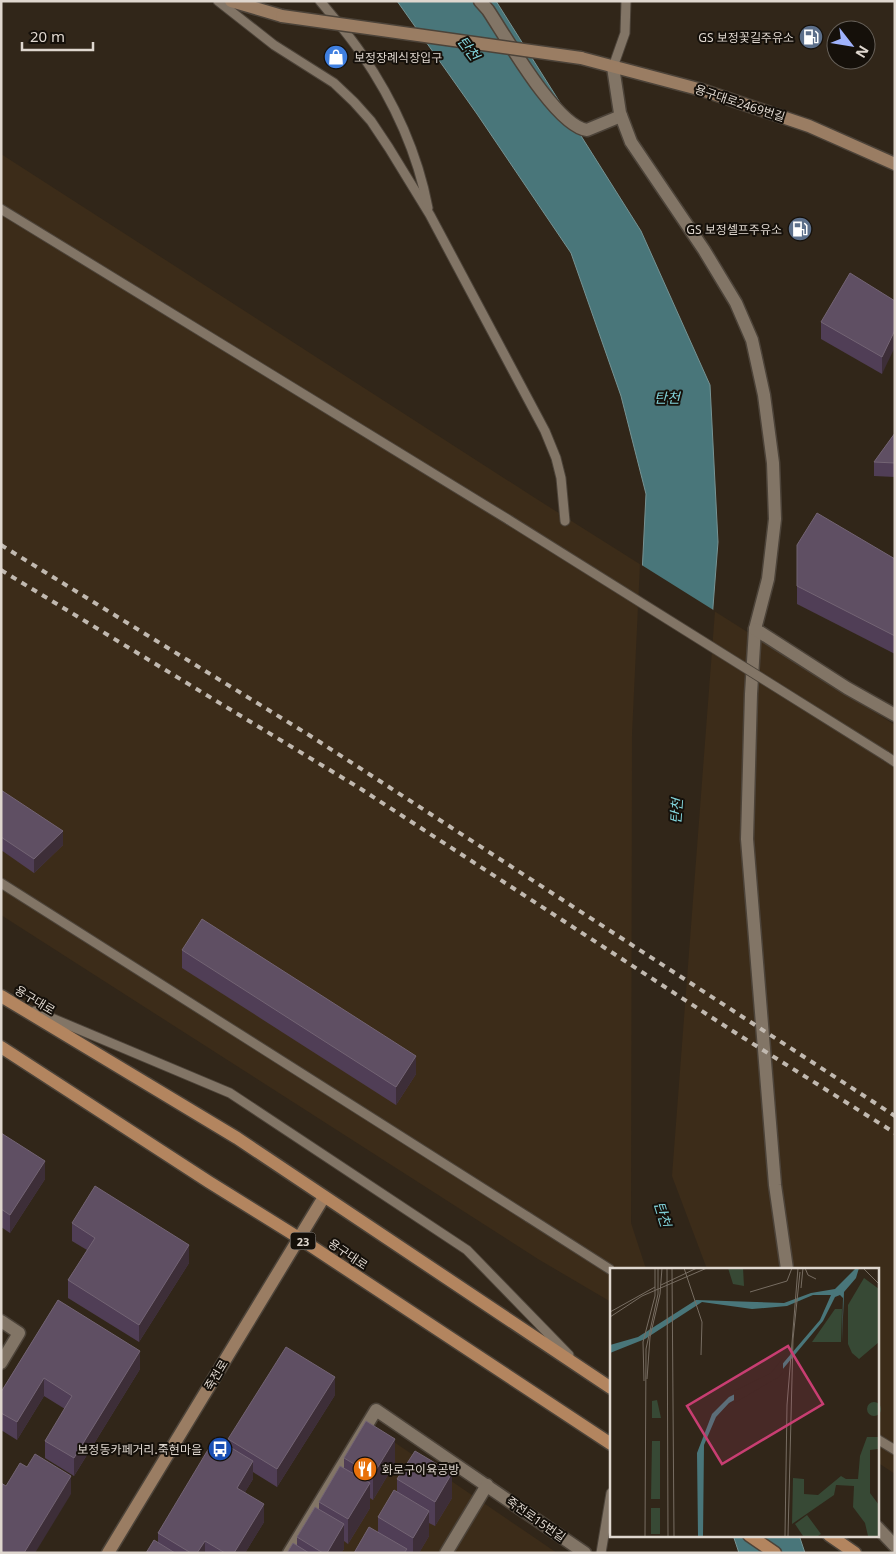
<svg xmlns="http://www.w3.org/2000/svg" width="896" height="1554" font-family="'Noto Sans','Noto Sans KR',sans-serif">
<rect width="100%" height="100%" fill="#312619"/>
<g fill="#3c2c19">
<polygon points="1,154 535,498 895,725 895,1474 877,1462 877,1269 611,1269 611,1302 538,1259 1,915"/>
<polygon points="372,1427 557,1553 297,1553"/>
</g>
<g fill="#49767a" stroke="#769394">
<polygon points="397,1 496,1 641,231 710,385 718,542 669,1177 648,1269 634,734 646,494 621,396 571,253 477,114"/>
<polygon points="733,1535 799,1535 805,1553 739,1553"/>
</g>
<polygon fill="#312619" points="640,564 715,611 672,1176 707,1269 646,1269 631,1223 632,734"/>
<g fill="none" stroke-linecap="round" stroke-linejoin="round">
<g stroke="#4c4339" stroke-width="11">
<g id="lane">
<polyline points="218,1 274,45 334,83 354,102 371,121 389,148 430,215 545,431 556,458 561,478 565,521"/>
<path d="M 320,1 C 334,18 349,35 361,53 C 394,101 417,150 428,208"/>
<polyline points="613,67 625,33 626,1"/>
<polyline points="1,209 509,520"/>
<polyline points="886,756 895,762"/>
<polyline points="1,883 528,1217"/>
<polyline points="35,1011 230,1093 467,1250 569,1355"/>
<polyline points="877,1439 895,1450"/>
<polyline points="601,1553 611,1493"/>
</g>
</g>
<g stroke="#4c4339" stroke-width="15">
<g id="street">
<path d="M 480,1 L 488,10 C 506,37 556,126 587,130 L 621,116"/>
<polyline points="613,67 620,113 631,142 704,250 736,303 752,340 764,395 773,463 775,519 768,579 755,629 751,694 747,839 775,1185 787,1269"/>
<polyline points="755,629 847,688 895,715"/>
<polyline points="1,1321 19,1333 1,1363"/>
<polyline points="877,1527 895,1546"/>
<polyline points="289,1553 376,1410 585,1553"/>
<polyline points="446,1553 487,1485"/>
</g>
</g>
<g stroke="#4c4339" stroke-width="15">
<g id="secondary">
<polyline points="231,1 282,16"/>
<polyline points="581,58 702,90 809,126 895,164"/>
<polyline points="108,1553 324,1197"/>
</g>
</g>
<g stroke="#4c4339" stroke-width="15">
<g id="primary">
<polyline points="1,996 237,1138 611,1388"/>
<polyline points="1,1047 209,1182 299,1238 611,1444"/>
<polyline points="749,1535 775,1553"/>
<polyline points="829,1535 855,1553"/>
</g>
</g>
<use href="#lane" stroke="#827566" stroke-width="9"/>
<use href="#street" stroke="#827566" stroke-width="12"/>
<use href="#secondary" stroke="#9a7d63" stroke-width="12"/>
<use href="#primary" stroke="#b3855f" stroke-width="12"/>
<g stroke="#c1b9b0" stroke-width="4" stroke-dasharray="6 6" stroke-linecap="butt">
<polyline points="1,545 309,735 895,1116"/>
<polyline points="1,570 361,789 731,1030 895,1133"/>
</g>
<g stroke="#4c4339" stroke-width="11" stroke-linecap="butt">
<g id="lane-bridge">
<polyline points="509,520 886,756"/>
<polyline points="528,1217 611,1270"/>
</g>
</g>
<g stroke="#4c4339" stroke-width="15" stroke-linecap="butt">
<polyline id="secondary-bridge" points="282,16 581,58"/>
</g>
<use href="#lane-bridge" stroke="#827566" stroke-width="9"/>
<use href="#secondary-bridge" stroke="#9a7d63" stroke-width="12"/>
</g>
<g fill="#503e56">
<polygon points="895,301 882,374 821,339 821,322"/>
<polygon points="895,433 895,477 874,476 874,462"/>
<polygon points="797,545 895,559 895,654 797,604"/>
<polygon points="1,790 63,845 34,873 1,850"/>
<polygon points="182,950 416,1074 396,1105 182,968"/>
<polygon points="1,1133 45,1179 10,1233 1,1227"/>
<polygon points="72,1223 189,1263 139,1342 68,1298 68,1280 87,1250 72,1241"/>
<polygon points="58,1300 140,1369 74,1476 45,1458 45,1441 65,1409 44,1396 17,1440 1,1430 1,1392"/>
<polygon points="335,1395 277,1487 253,1472 253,1479 245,1492 264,1522 245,1553 146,1553 158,1543 158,1533 228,1446 228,1439"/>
<polygon points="344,1458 395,1463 373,1500 370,1498 370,1508 348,1544 344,1541 344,1549 341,1553 287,1553 297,1545 297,1537 319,1509 319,1502 344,1468"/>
<polygon points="397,1479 452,1498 435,1526 429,1523 429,1536 419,1553 354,1553 378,1532 378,1517 397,1492"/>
</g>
<g fill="#3d2e38">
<polygon points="895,330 895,347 882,374 882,357"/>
<polygon points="63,831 63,845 34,873 34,859"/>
<polygon points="416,1056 416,1074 396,1105 396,1087"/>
<polygon points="45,1161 45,1179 10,1233 10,1215"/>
<polygon points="189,1245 189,1263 139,1342 139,1325"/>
<polygon points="140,1351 140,1369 74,1476 74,1458"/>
<polygon points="335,1377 335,1395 277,1487 277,1469"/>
<polygon points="44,1378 44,1396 17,1440 17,1422"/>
<polygon points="395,1439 395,1463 373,1500 373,1475"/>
<polygon points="253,1461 253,1479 237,1505 237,1488"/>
<polygon points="452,1473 452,1498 435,1526 435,1502"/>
<polygon points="71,1476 71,1494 35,1553 24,1553"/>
<polygon points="370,1483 370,1508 348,1544 348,1519"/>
<polygon points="264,1504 264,1522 245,1553 234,1553"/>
<polygon points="429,1511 429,1536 419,1553 413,1553 413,1538"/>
<polygon points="344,1524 344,1549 341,1553 327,1553"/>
<polygon points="205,1541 205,1553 197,1553"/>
</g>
<g fill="#5f4f63" stroke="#736474">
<polygon points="850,273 895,301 895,330 882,357 821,322"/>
<polygon points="895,433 895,463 874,462"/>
<polygon points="817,513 895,559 895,636 797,586 797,545"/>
<polygon points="1,790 63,831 34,859 1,837"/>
<polygon points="202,919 416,1056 396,1087 182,950"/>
<polygon points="1,1133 45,1161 10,1215 1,1209"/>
<polygon points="95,1186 189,1245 139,1325 68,1280 95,1238 72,1223"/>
<polygon points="58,1300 140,1351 74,1458 45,1441 72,1396 44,1378 17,1422 1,1413 1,1392"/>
<polygon points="286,1347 335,1377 277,1469 228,1439"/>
<polygon points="366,1421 395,1439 373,1475 344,1458"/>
<polygon points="215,1438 253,1461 237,1488 264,1504 234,1553 225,1553 205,1541 197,1553 191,1553 158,1533"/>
<polygon points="415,1451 452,1473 435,1502 397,1479"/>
<polygon points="35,1454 71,1476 24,1553 1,1553 1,1483 6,1486 20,1463 27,1467"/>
<polygon points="340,1466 370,1483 348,1519 319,1502"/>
<polygon points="394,1490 429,1511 413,1538 378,1517"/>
<polygon points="315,1507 344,1524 327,1553 323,1553 297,1537"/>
<polygon points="369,1527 407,1549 404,1553 354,1553"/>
<polygon points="154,1540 175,1553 146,1553"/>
<polygon points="293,1543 309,1553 287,1553"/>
</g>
<defs>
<g id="fuel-disc" transform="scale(1.25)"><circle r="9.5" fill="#5c6f8a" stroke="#15100a"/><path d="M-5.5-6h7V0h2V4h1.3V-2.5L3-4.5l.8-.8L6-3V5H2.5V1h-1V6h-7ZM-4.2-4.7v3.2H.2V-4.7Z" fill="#fff"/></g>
<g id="shop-disc" transform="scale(1.25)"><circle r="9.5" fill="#3f7fe0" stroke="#15100a"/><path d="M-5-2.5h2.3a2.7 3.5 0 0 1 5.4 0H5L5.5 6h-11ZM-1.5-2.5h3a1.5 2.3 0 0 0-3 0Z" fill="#fff"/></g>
<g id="bus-disc" transform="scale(1.25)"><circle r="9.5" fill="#1a4fb4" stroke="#15100a"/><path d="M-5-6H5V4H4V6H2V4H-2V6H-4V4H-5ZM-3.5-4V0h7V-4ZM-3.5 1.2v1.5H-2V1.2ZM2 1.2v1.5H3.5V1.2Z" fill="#fff"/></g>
<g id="restaurant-disc" transform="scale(1.25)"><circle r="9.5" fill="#e8710a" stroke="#15100a"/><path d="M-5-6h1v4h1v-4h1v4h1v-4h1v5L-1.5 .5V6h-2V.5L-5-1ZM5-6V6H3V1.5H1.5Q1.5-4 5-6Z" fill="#fff"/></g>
</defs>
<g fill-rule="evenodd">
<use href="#fuel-disc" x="811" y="37"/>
<use href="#shop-disc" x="336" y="57"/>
<use href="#fuel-disc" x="800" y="229"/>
<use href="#bus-disc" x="220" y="1449"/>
<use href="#restaurant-disc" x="365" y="1469"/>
</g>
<g text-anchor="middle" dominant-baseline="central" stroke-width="4" stroke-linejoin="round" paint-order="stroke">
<rect fill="#15100a" stroke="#a29b94" stroke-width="1" x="290.5" y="1232.5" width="25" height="17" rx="4"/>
<g font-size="11" font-weight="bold" fill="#dfd7cf">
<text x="303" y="1241">23</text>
</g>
<g font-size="12" fill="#dfd7cf" stroke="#15100a" text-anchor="end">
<text x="794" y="37">GS 보정꽃길주유소</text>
<text x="354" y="57" text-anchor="start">보정장례식장입구</text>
<text x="782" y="229">GS 보정셀프주유소</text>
<text x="202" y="1449">보정동카페거리.죽현마을</text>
<text x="382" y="1469" text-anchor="start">화로구이육공방</text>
</g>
<g font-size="12" fill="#dfd7cf" stroke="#15100a">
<text transform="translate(740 103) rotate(18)">용구대로2469번길</text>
<text transform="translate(35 1000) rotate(31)">용구대로</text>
<text transform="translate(348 1254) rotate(34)">용구대로</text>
<text transform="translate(216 1375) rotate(-59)">죽전로</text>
<text transform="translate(536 1519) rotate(35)">죽전로15번길</text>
</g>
<g font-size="14" font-style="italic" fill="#81d2d9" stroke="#15100a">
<text transform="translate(469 48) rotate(53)">탄천</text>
<text x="667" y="397">탄천</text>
<text transform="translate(676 811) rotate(-86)">탄천</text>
<text transform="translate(663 1214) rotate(73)">탄천</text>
</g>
</g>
<g transform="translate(610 1268)">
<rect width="269" height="269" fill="#312619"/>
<path d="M 118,0 L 133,0 L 134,18 L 123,16 ZM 254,10 L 269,21 L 269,74 L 249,91 L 242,85 L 238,76 L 238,37 ZM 225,41 L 232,41 L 231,74 L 202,74 ZM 47,132 L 51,150 L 42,150 L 42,133 ZM257 141a7 7 0 1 1 14 0a7 7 0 1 1-14 0ZM 257,169 L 268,169 L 268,181 L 260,182 L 260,225 L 269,237 L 269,268 L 258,268 L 255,255 L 243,239 L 244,218 L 226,217 L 224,227 L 182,256 L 183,210 L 194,211 L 194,226 L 208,227 L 231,208 L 236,211 L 248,211 L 250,188 ZM 42,173 L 50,173 L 50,231 L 41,231 ZM 41,240 L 50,240 L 50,266 L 41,266 ZM 197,247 L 211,266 L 208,268 L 193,268 L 185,256 Z" fill="#374935"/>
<path d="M 246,0 L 249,0 L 246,10 L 234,24 L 232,74 L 233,30 L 230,27 L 225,29 L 213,53 L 167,108 L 119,135 L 106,149 L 94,177 L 93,268 L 88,268 L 87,185 L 102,146 L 119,129 L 163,107 L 210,52 L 221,27 L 203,27 L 177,38 L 142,41 L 92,34 L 35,71 L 0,85 L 0,77 L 28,69 L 86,32 L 174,35 L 201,25 L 225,21 Z" fill="#49767a"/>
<path d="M 173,90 L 173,104 L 169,109 L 124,135 L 124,123 L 161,105 Z" fill="#312619"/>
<path fill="none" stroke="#776d62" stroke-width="1" d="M 57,0 L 58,268M 62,0 L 64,268M 74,0 L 92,54 L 91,87M 195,0 L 198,7 L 206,11M 253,0 L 269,16M 51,17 L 87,0M 191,20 L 193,0M 140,24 L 177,13 L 182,0M 0,44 L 45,19M 0,49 L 32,28 L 97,0M 37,111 L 40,69 L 50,26 L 52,0M 34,113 L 33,74 L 45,28 L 45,0M 35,268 L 36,81 L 48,26 L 48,0M 175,268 L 177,137 L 188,0M 178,268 L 183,71 L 190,4"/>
<path fill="#c83e72" fill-opacity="0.15" stroke="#c83e72" stroke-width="2.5" d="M 178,78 L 213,136 L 112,196 L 77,138 Z"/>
<rect width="269" height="269" fill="none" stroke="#dfd7cf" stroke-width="2.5"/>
</g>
<rect width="896" height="1554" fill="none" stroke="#dfd7cf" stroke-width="5"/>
<g transform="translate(851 45) rotate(121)"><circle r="24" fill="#15100a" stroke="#666059"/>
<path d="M0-4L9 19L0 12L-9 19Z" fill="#a0b3fd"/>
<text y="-8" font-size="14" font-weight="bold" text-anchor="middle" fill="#dfd7cf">N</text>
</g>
<path d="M22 42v8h71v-8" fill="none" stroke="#dfd7cf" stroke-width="2.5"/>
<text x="30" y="42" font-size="15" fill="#dfd7cf" stroke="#15100a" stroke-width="4" paint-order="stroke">20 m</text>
</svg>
